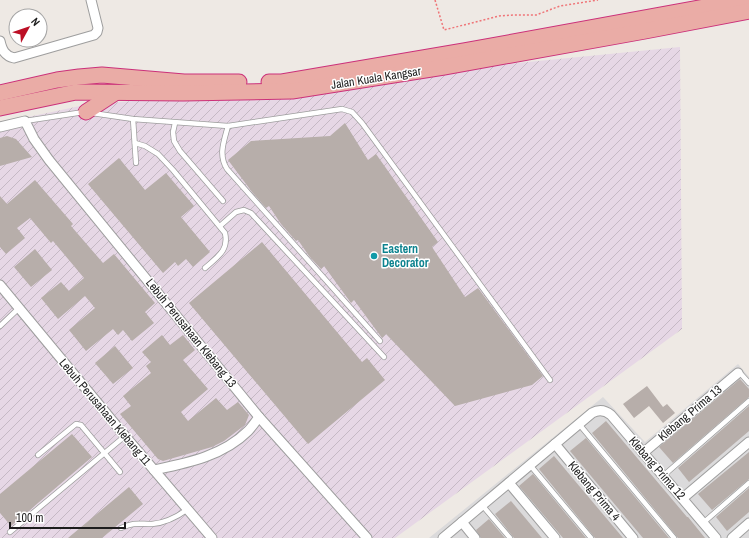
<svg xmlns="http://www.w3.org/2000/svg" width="749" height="538" font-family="'Archivo Narrow',sans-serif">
<defs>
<pattern id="industrial-furrows" width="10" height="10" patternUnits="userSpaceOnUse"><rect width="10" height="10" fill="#e6d7e5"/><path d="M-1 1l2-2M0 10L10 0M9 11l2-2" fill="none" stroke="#c5b8c4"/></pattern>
</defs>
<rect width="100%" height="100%" fill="#eee9e4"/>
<polygon fill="#dbdadb" points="738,364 749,377 749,538 429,538 603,397 645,442"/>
<polygon fill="url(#industrial-furrows)" points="680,47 682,329 395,538 0,538 0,123 80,106"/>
<g fill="#b7aeaa">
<polygon points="345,123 368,160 376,154 438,242 432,247 465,297 478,288 543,376 532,385 455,406 386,334 382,338 354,300 351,303 324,266 321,269 309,256 298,240 296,241 281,224 269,206 266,208 252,192 228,160 251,141 330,136"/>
<polygon points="7,136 16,139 32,157 0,166 0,138"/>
<polygon points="119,158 145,190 166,173 194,206 181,217 210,252 193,267 186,259 178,266 175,262 163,273 88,184"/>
<polygon points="35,180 73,224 71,226 103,263 114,254 155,303 145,312 154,323 132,341 123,330 118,335 113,329 86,351 69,330 95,308 85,296 58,319 41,298 61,282 69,291 84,278 53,241 51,243 30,218 17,228 25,238 6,254 0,247 0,196 7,204"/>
<polygon points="262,242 362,362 367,358 385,380 308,444 189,303"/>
<polygon points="35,249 52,270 31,287 14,267"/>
<polygon points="162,335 170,345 183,335 195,350 183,360 208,389 181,412 188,421 216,398 227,410 238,402 249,415 245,425 224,441 212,447 163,461 158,459 120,414 131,406 123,396 151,373 146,366 151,362 142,352"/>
<polygon points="115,346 133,368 113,384 95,363"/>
<polygon points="740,379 749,389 749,397 673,463 659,447"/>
<polygon points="647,386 663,407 667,404 675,413 663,423 649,406 634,418 623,404"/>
<polygon points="749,406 749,431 689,482 678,468"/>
<polygon points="606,421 687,517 688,517 705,538 678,538 592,433"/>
<polygon points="72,434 92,457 11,526 0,513 0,494"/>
<polygon points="586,438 669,538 643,538 570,451"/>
<polygon points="749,452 749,479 712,510 698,494"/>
<polygon points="554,456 623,538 595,538 539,469"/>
<polygon points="533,474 586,538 563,538 519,486"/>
<polygon points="129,487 143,504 102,538 68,538"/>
<polygon points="749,488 749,512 727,531 716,517"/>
<polygon points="511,501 542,538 514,538 495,514"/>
<polygon points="489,519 505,538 481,538 476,530"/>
</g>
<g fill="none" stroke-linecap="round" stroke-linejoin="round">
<g stroke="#9e9e9e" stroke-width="6">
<g id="service">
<polyline points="92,113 133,119 228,126 342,109 352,112 362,123 550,380"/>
<polyline points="133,119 136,163"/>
<polyline points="25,121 84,112"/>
<polyline points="175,123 173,132 174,141 180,151 223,201"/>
<path d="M 228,126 C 224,141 218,155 227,169 L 380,341"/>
<path d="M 135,143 L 145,146 L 158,154 L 173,170 L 225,233 C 229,251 217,257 205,268"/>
<polyline points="220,226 236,212 244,210 251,213 384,357"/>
<polyline points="0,326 19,308"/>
<polyline points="738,373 741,374 749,383"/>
<polyline points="579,424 674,538"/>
<polyline points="38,455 76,424 81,425 120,472"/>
<polyline points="530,465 591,538"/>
<polyline points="663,476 749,401"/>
<polyline points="482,505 510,538"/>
<polyline points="703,523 749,483"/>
<path d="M 121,528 C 135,522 138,524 152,524 C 165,523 177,517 188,509"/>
<polyline points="10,532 125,436"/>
</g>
</g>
<g stroke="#9e9e9e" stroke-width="11">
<g id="minor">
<path d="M 0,41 C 2,50 5,56 14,58 L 94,35 L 97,32 L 98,28 L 91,0"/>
<polyline points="0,127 25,121 34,139 49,160 259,417 367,538"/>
<polyline points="0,285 125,436 212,538"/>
<polyline points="555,444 633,538"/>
<polyline points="643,453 738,373"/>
<path d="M 154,470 C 187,463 223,456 248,431 C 252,427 256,421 259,417"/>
<polyline points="509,483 555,538"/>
<polyline points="683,498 749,442"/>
<polyline points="462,522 475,538"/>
<path d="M 443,538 L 592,413 C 599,409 605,410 611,415 L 716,538"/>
<polyline points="732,538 749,523"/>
</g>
</g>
<g stroke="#cb317a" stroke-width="17">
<g id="trunk">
<polyline points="269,82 282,82 464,51 743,0"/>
<polyline points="0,93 57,80 79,77 102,75 184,82 239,82"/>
<polyline points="0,108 76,92 183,93 292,91 444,67 645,31 749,11"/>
<polyline points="86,112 115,93"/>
</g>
</g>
<polyline stroke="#ef7477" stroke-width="1.5" stroke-dasharray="2 2" stroke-linecap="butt" points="435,0 444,30 499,16 514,15 536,15 560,6 598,0"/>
<use href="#service" stroke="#fff" stroke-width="4.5"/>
<use href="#minor" stroke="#fff" stroke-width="9"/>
<use href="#trunk" stroke="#eaaca6" stroke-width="15"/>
</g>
<circle fill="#0f9aa8" stroke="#fff" stroke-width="1.5" cx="374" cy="256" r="4"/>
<g text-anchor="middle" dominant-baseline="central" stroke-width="3" stroke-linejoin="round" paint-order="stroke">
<g font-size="12" fill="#1d1d1d" stroke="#fff">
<text transform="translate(376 78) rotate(-9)">Jalan Kuala Kangsar</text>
<text transform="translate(191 333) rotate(51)">Lebuh Perusahaan Klebang 13</text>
<text transform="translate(105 412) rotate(50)">Lebuh Perusahaan Klebang 11</text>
<text transform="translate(690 413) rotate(-40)">Klebang Prima 13</text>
<text transform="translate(657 468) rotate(49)">Klebang Prima 12</text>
<text transform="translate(594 491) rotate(50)">Klebang Prima 4</text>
</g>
<g font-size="12" font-weight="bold" fill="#0d838f" stroke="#fff" text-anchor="start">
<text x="382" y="249">Eastern<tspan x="382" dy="14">Decorator</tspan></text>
</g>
</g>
<g transform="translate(28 28) rotate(50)"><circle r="19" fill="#ffffff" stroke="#a5a5a5"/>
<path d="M0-3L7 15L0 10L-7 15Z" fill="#bc0f25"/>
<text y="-6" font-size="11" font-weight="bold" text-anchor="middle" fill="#1d1d1d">N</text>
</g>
<path d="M10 522v6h115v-6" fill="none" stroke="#1d1d1d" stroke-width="2"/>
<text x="16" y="522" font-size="12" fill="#1d1d1d" stroke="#ffffff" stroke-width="3" paint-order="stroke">100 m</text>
</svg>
